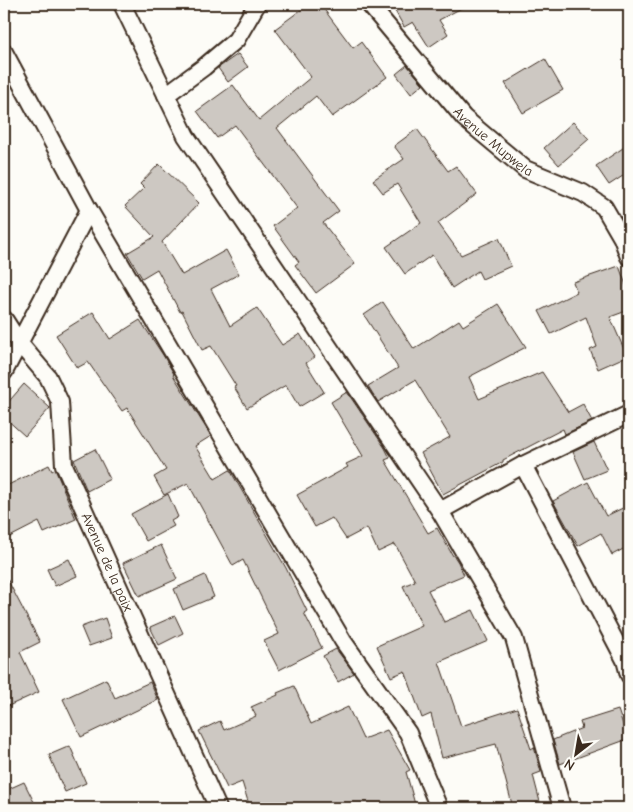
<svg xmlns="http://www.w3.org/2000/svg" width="633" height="812" font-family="'Comic Neue',sans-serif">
<rect width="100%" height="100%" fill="#fdfcf7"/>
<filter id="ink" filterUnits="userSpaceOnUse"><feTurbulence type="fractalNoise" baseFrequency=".02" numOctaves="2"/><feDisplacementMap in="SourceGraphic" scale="10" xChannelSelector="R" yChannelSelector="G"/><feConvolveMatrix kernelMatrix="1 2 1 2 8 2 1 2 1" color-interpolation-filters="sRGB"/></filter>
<g filter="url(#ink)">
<g fill="#cdc8c2" stroke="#3b2a1e">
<polygon points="309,4 320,4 353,48 361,42 387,77 332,117 316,96 277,128 339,211 323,223 355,264 316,293 295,265 299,262 273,226 297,208 235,125 217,138 197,111 233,85 259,120 311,77 275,29"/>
<polygon points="401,4 469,4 439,20 448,34 429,47 413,22 404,27 395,11 403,6"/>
<polygon points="238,54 248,67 228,82 218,68"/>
<polygon points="545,59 563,90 523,113 505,83"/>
<polygon points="407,65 423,84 411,94 396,74"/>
<polygon points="573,122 589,139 559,165 544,148"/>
<polygon points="417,129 448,171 456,166 477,194 438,223 461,255 499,238 511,266 482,279 478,271 452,288 432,255 405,274 386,247 421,223 397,184 383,193 373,180 404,159 394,146"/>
<polygon points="629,144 629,172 609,185 596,166"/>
<polygon points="159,164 199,203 162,242 182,275 226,250 239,274 211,289 230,326 257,308 282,345 300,334 315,357 306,363 324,392 299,407 286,385 247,408 234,387 236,386 211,346 202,350 182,311 180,312 157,269 142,278 127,253 154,237 125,206 144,188 140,184"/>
<polygon points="619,266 629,293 629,310 610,317 627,356 598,369 590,350 597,347 586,317 551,334 539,311 577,292 573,282"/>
<polygon points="383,302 414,349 459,320 463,326 498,304 526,347 469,377 479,399 542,372 568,412 583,404 592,421 565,434 563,429 503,460 503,462 443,494 421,453 450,437 415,380 378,402 368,386 398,368 364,315"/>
<polygon points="93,312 110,339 140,320 163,355 174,374 173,375 211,436 195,446 215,479 230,470 286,568 307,611 304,613 322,648 279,670 264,641 279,634 243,560 233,566 188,483 164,495 154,477 166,470 127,408 122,411 88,362 77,368 56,335"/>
<polygon points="24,384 50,408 25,436 4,417 4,407"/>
<polygon points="347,392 385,448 390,458 385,460 428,533 437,528 453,556 454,556 458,562 464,575 428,590 444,622 473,610 488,641 439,662 461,726 517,708 531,749 534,747 541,772 533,775 540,802 513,808 496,744 442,758 431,714 422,718 405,671 391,677 377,646 422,626 403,586 415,581 395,544 378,552 367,528 346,539 332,518 315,527 297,495 348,467 346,464 363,456 331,402"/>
<polygon points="594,442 607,470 585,479 573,452"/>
<polygon points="95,449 110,479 87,491 74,460"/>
<polygon points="49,465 52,471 55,469 76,519 44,533 39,522 4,540 4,487"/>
<polygon points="588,482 606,516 629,505 629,546 612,555 601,533 578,546 553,501"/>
<polygon points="168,494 178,517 171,521 174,526 146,541 131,514"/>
<polygon points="161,545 177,579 139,596 123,563"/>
<polygon points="69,559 77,576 55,586 47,569"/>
<polygon points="4,573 40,642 20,652 39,692 4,708"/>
<polygon points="205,575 214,597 183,610 174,589"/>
<polygon points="175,616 183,633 159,645 150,627"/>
<polygon points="105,618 112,638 89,646 81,627"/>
<polygon points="336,649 354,673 338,682 323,656"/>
<polygon points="106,679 115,698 150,682 158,700 81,737 63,699"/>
<polygon points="294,686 311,724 348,707 363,739 387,730 410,770 406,772 416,808 250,808 242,782 227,788 199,731 220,721 224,730 256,716 251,707 278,695 277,693"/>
<polygon points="618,710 628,739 560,764 553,740 582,728 580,722"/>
<polygon points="70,746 86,783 65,792 49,755"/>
<polygon points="24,782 37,808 4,808 4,791"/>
</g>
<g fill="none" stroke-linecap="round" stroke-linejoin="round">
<g stroke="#3b2a1e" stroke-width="20">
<g id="street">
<polyline points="122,4 186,136 440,511 514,638 562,808"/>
<path id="s1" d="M 369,4 L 464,118 L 525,169 L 583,193 L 604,207 L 622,238 L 629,257"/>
<polyline points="4,52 89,210 343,641 408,733 439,808"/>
<polyline points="166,95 204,67 236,40 257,4"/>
<path id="s2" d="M 4,319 L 20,344 L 48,377 L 60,402 L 64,465 L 218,808"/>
<polyline points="4,372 89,210"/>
<polyline points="523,465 625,660 629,675"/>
<polyline points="440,511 523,465 629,414"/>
</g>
</g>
<use href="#street" stroke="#fdfcf7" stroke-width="16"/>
</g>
</g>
<g text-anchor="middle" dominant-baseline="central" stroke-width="5" stroke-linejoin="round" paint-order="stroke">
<g font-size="14" fill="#3b2a1e" stroke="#fdfcf7">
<text stroke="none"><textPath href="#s1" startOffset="186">Avenue Mupwela</textPath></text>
<text stroke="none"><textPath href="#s2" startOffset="270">Avenue de la paix</textPath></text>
</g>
</g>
<rect width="633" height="812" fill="none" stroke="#fdfcf7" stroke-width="20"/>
<rect x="10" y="10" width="613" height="792" fill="none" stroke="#3b2a1e" stroke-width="2" filter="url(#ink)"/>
<g transform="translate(576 754) rotate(211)" stroke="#fdfcf7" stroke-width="4" paint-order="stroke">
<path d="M0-4L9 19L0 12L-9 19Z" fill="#3b2a1e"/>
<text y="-8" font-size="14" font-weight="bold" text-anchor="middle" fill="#3b2a1e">N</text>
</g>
</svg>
